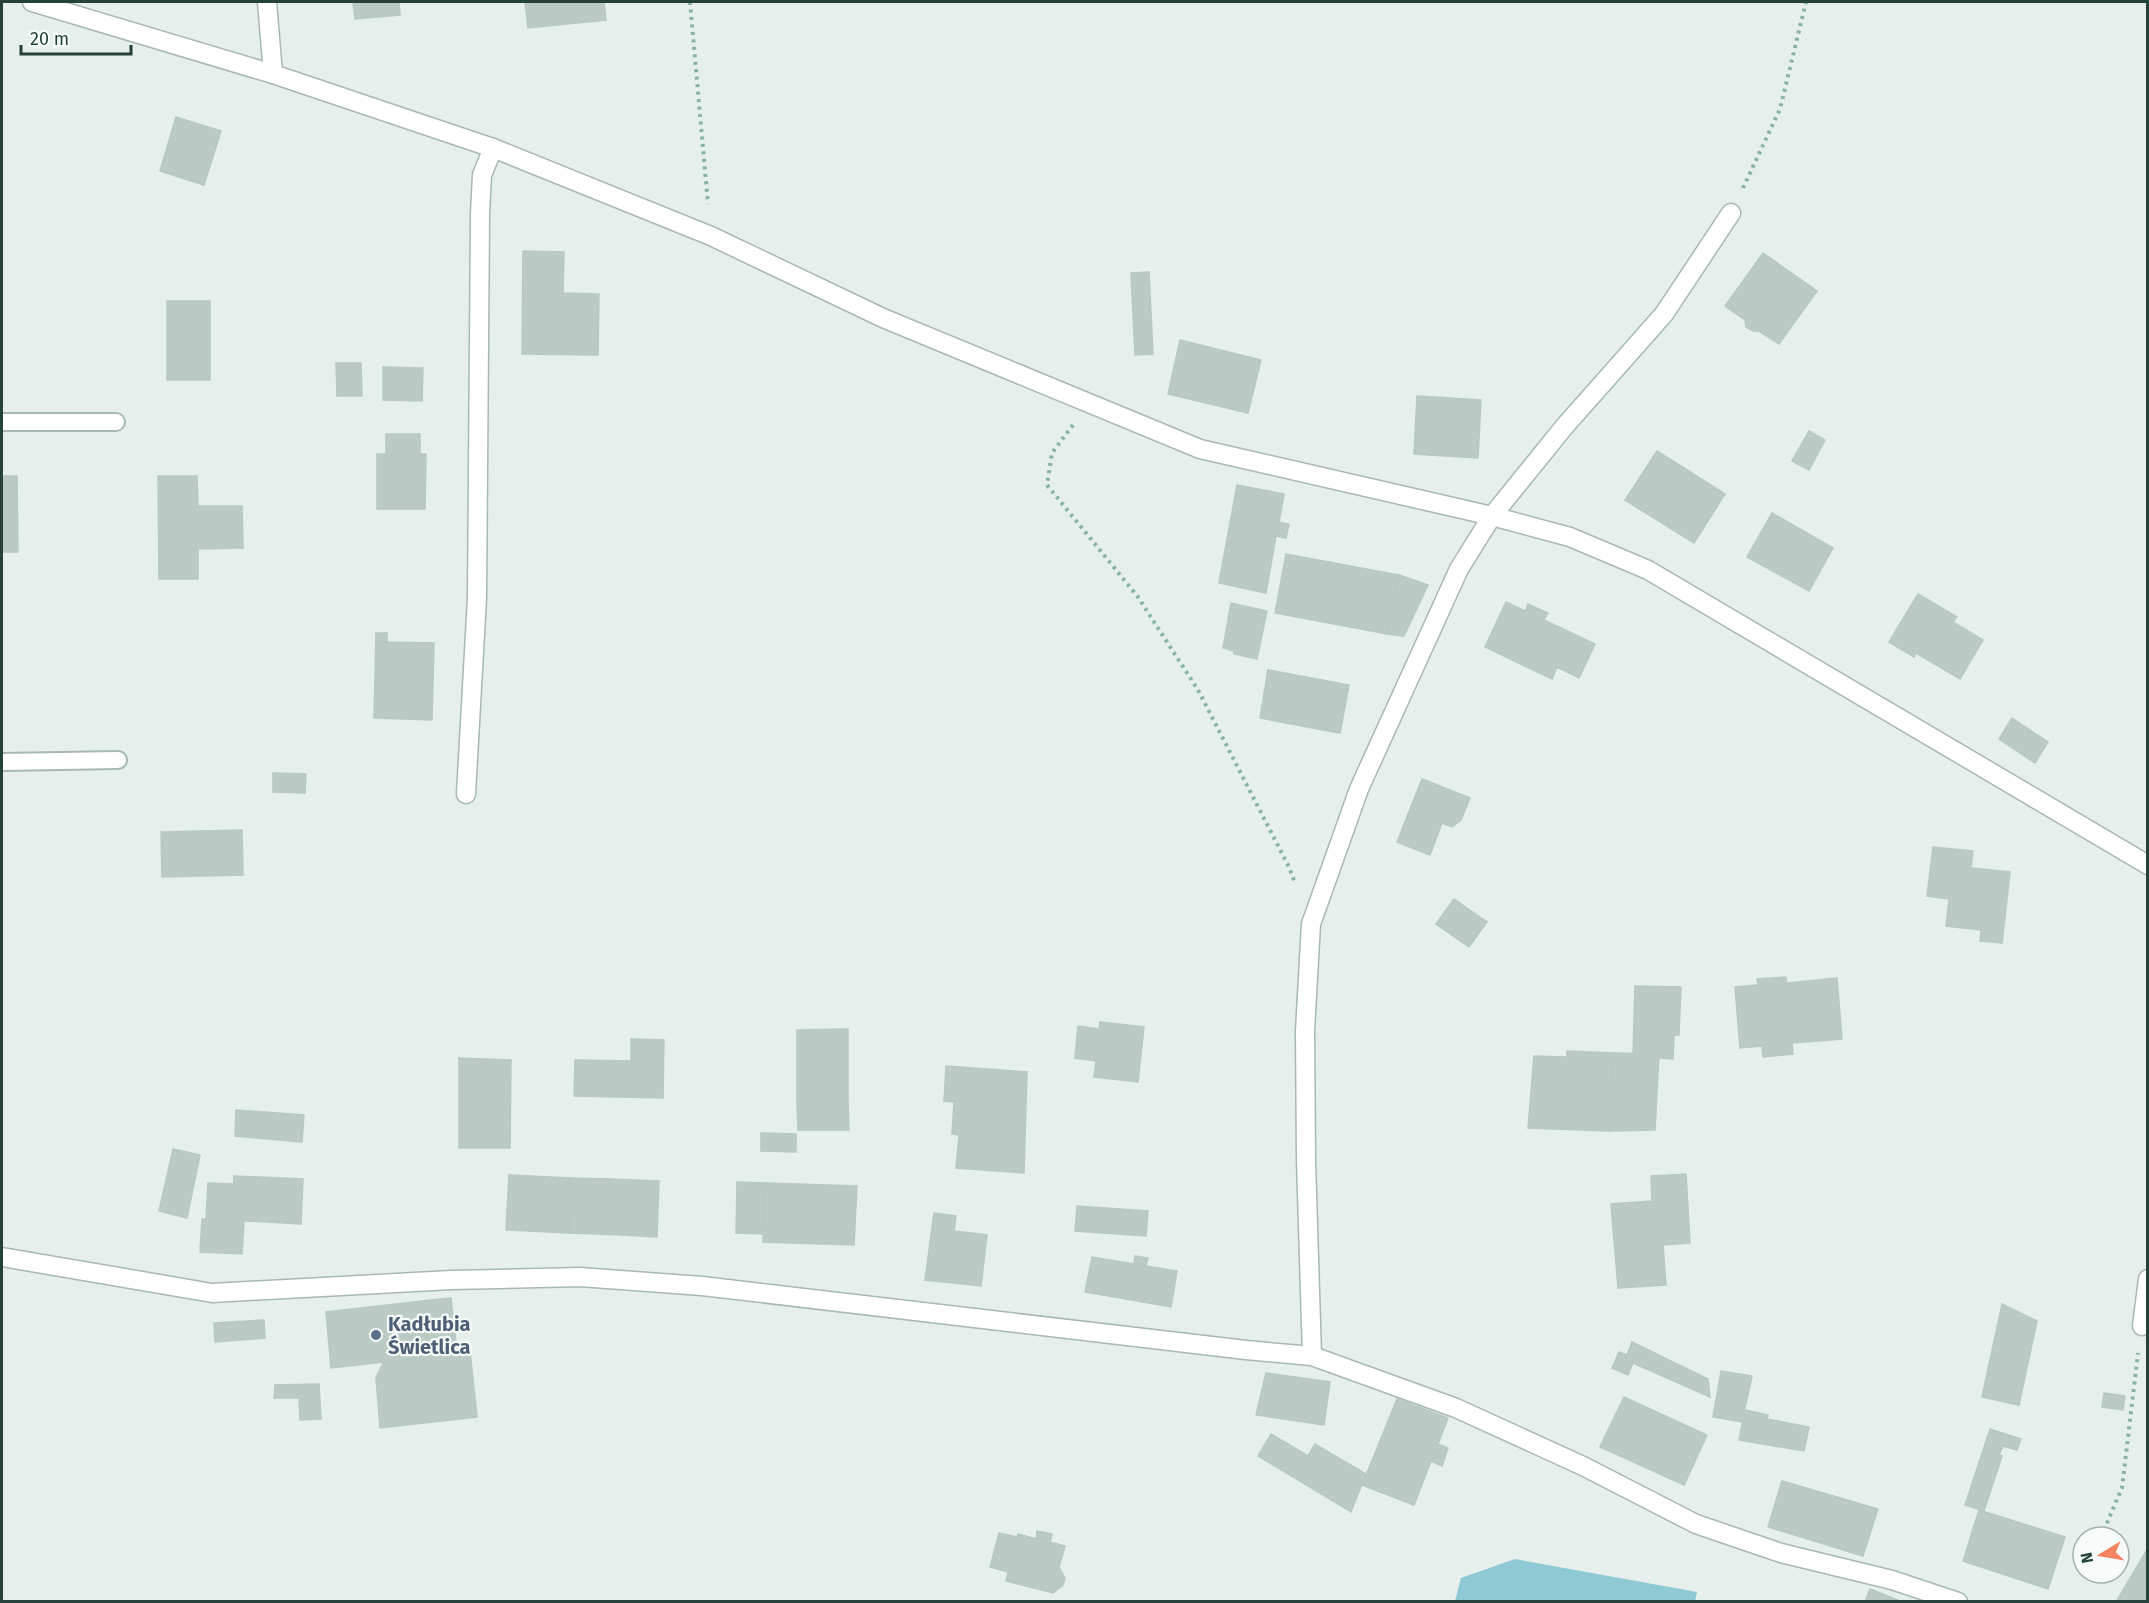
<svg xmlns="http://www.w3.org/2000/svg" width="2149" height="1603" font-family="'Fira Sans',sans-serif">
<rect width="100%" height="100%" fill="#e6efeb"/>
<polygon fill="#8ec9d4" points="1515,1559 1697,1592 1695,1601 1455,1601 1461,1578"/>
<g fill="#bbcac4" stroke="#b8c9c2" stroke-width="1.5">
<polygon points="353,2 399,2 400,15 355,19"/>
<polygon points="525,2 604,2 606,20 528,28"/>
<polygon points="176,117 221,131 204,185 160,171"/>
<polygon points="523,251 564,252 563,293 599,294 598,355 522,354"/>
<polygon points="1763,253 1817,291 1779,344 1759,331 1753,331 1746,327 1745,320 1725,306"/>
<polygon points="1149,272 1153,354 1135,355 1131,273"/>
<rect x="167" y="301" width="43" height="79"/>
<polygon points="1180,340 1261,360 1248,413 1168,394"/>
<polygon points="336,363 361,363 362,396 337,396"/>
<polygon points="383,367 423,368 422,401 383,400"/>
<polygon points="1417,396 1481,400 1478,458 1414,454"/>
<polygon points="1809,431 1825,440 1809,470 1792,461"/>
<polygon points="386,434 420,434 420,454 426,454 425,509 377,509 377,454 386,454"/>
<polygon points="1657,451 1725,494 1694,543 1625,500"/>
<polygon points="2,476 17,476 18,552 2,552"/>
<polygon points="158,476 197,476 198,506 242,506 243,548 198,549 198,579 159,579"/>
<polygon points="1237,485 1284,494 1279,522 1289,524 1286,538 1276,536 1266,593 1219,583"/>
<polygon points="1772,513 1833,548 1809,591 1747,557"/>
<polygon points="1286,554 1399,575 1387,634 1275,613"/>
<polygon points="1399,575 1428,585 1404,636 1387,634"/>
<polygon points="1918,594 1957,617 1953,622 1983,640 1960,679 1916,653 1914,657 1889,642"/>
<polygon points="1506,602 1525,611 1528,604 1548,613 1544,620 1595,644 1579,678 1557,667 1552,679 1485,647"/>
<polygon points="1231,603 1267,611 1257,659 1234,654 1234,651 1223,648"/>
<polygon points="376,633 387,633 387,642 434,643 432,720 374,718"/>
<polygon points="1268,670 1349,685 1340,733 1260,718"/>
<polygon points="2012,718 2048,742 2035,763 1999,739"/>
<polygon points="273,773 306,774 305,793 273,792"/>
<polygon points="1422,779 1470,798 1461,820 1452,827 1442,823 1430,855 1397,842"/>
<polygon points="242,830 243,875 162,877 161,832"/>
<polygon points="1933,847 1973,851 1971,868 2010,872 2002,943 1980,941 1981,930 1946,926 1949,899 1927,896"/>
<polygon points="1454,899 1487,922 1469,947 1436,924"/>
<polygon points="1786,977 1787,983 1837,978 1842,1039 1792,1043 1793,1054 1763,1057 1762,1046 1740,1048 1735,987 1758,985 1757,979"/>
<polygon points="1635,986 1681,987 1679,1035 1674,1035 1673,1059 1659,1058 1659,1054 1633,1054"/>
<polygon points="1100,1022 1144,1027 1138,1082 1094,1077 1096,1061 1075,1058 1078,1026 1099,1029"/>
<polygon points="848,1029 848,1102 797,1102 797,1030"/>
<polygon points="631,1039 664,1040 663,1098 574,1096 575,1060 631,1061"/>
<polygon points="1567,1051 1613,1053 1609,1131 1528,1128 1534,1056 1567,1057"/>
<polygon points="1613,1053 1659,1054 1655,1130 1609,1131"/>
<polygon points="459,1058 511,1060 510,1148 459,1148"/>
<polygon points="946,1066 1027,1072 1024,1173 956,1168 959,1135 952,1134 954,1102 944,1101"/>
<polygon points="797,1102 848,1102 849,1130 798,1130"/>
<polygon points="236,1110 304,1115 302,1142 235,1136"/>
<polygon points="761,1133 796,1134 796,1152 761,1151"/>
<polygon points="173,1149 200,1155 187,1218 159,1211"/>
<polygon points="1686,1174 1690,1243 1663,1245 1666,1285 1618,1288 1611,1204 1652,1201 1651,1176"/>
<polygon points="509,1175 571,1178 569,1233 506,1230"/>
<polygon points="234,1176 303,1179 301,1224 232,1220"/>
<polygon points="571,1178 609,1179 608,1205 625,1206 623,1235 569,1233"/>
<polygon points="609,1179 659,1181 657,1237 623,1235 625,1206 608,1205"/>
<polygon points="737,1182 765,1183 763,1234 736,1233"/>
<polygon points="208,1183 234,1184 232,1220 244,1221 242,1254 200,1252 202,1219 206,1219"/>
<polygon points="765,1183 857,1186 854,1245 763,1242"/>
<polygon points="1077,1206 1148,1211 1146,1236 1075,1231"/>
<polygon points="934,1213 956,1216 954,1231 987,1235 981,1286 925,1280"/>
<polygon points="1135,1256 1148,1258 1146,1266 1177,1271 1171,1307 1085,1292 1092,1257 1134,1264"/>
<polygon points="451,1298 457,1352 428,1357 422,1301"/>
<polygon points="422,1301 428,1357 331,1368 326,1312"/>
<polygon points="2002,1304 2037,1321 2019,1405 1982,1397"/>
<polygon points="264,1320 265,1338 215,1342 214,1323"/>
<polygon points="1632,1342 1708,1379 1710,1397 1633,1363 1628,1375 1612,1368 1619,1352 1627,1355"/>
<polygon points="470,1351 477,1417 380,1428 376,1378 383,1363"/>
<polygon points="1721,1371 1752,1376 1742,1422 1713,1417"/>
<polygon points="1266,1373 1330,1382 1324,1425 1256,1415"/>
<polygon points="319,1384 321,1419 300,1420 299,1398 274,1398 275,1385"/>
<polygon points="2104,1393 2125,1396 2123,1410 2102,1407"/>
<polygon points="1624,1397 1707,1435 1684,1485 1600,1447"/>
<polygon points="1397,1399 1448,1418 1438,1444 1448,1448 1442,1466 1431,1461 1414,1505 1362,1485"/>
<polygon points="1745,1410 1768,1415 1767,1419 1809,1427 1804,1451 1739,1440"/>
<polygon points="1990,1429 2021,1439 2017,1450 2003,1446 1999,1455 2002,1456 1984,1511 1965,1505"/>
<polygon points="1271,1434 1308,1456 1315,1444 1366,1474 1351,1512 1258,1456"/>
<polygon points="1782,1481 1878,1509 1863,1556 1768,1527"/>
<polygon points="1979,1510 2065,1537 2048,1589 1963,1561"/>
<polygon points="1037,1531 1052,1534 1050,1542 1065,1546 1059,1567 1065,1578 1063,1585 1053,1593 1006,1581 1008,1572 990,1567 999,1533 1017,1537 1018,1534 1036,1539"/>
<polygon points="2148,1548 2148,1602 2116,1602"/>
<polygon points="1870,1589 1903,1602 1865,1602"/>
</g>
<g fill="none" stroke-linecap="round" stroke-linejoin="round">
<g stroke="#a8b8b2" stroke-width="20">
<g id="service">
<polyline points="2,422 116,422"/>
<polyline points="2,762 118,760"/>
</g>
</g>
<g stroke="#a8b8b2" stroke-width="21">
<g id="minor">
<polyline points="32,2 273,74 493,148 711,236 883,318 1200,449 1492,516 1459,569 1359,789 1311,924 1305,1031 1306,1160 1312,1356"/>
<polyline points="267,2 273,74"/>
<polyline points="1731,213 1664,314 1564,427 1492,516 1570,537 1648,570 2148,865"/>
<polyline points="466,794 477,598 480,214 482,175 493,148"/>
<polyline points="2,1257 212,1293 451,1280 580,1277 702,1286 1246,1350 1312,1356 1456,1408 1583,1466 1696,1524 1781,1553 1892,1580 1958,1602"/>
<polyline points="2142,1326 2148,1279"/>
</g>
</g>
<g stroke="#86b3a5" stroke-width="4" stroke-dasharray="3 4.5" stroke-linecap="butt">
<polyline points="690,2 708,204"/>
<polyline points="1743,188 1780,109 1806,2"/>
<polyline points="1073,425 1052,453 1047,485 1138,597 1198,690 1289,867 1295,883"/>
<polyline points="2101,1537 2122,1488 2138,1353"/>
</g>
<use href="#service" stroke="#fff" stroke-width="16"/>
<use href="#minor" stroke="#fff" stroke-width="18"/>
</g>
<circle fill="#5c6f8a" stroke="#f7fbf9" stroke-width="2" cx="376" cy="1335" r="6"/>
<g text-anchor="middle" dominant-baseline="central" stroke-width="4.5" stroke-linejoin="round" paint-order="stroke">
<g font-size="20" font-weight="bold" fill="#4e5e75" stroke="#f7fbf9" text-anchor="start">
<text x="388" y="1324">Kadłubia<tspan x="388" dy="23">Świetlica</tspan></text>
</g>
</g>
<rect width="2149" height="1603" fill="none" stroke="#24423a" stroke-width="6"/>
<g transform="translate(2101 1555) rotate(259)"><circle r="28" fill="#f7fbf9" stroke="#a3b1ad" stroke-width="1.5"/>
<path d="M0-4.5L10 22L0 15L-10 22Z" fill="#f4845f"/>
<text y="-9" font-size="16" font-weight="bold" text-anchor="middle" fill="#24423a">N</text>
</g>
<path d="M21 45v9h110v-9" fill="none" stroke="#24423a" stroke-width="3"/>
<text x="30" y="45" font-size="18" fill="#24423a" stroke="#f7fbf9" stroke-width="4.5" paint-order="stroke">20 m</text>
</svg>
